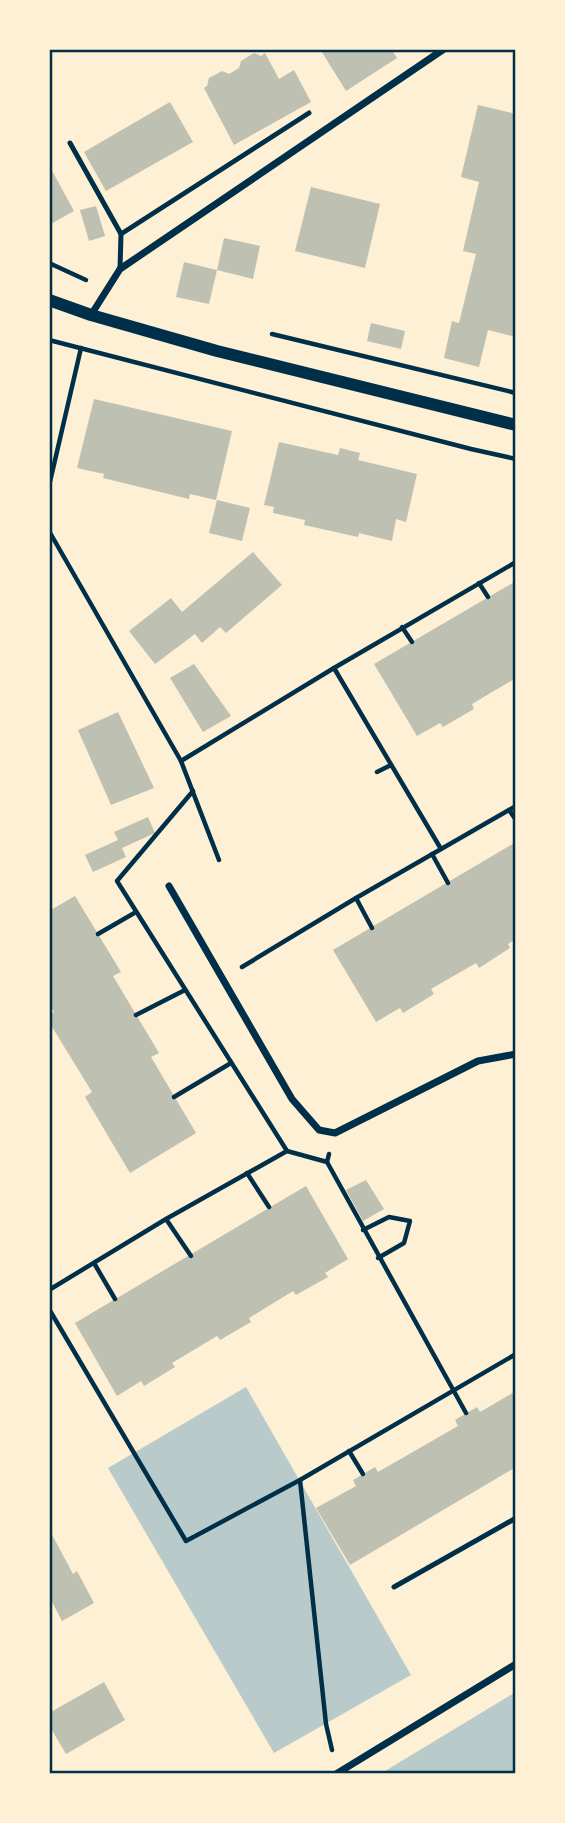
<svg xmlns="http://www.w3.org/2000/svg" width="565" height="1823" font-family="Arial,sans-serif">
<rect width="100%" height="100%" fill="#fdf0d5"/>
<g fill="#b9caca">
<polygon points="246,1387 411,1675 274,1753 108,1468"/>
<polygon points="516,1692 516,1774 380,1774"/>
</g>
<g fill="#bec0b2">
<polygon points="320,49 391,49 397,58 346,91"/>
<polygon points="254,53 261,56 265,53 279,79 294,70 311,102 234,145 204,88 207,86 209,78 222,71 229,74 239,68 241,61"/>
<polygon points="170,102 193,142 106,191 84,152"/>
<polygon points="478,105 516,114 516,337 488,330 479,367 444,358 452,321 459,323 476,254 463,251 479,182 461,177"/>
<polygon points="49,165 74,211 49,225"/>
<polygon points="311,187 380,204 365,268 295,251"/>
<polygon points="96,206 105,236 89,241 80,210"/>
<polygon points="224,238 260,246 253,279 217,270"/>
<polygon points="184,262 217,270 209,304 176,297"/>
<polygon points="371,323 405,331 401,349 367,341"/>
<polygon points="94,399 232,431 216,500 190,494 189,499 103,478 104,474 77,468"/>
<polygon points="279,442 338,455 340,448 360,453 358,460 417,474 406,522 396,519 392,541 359,533 358,537 304,525 305,520 273,513 274,507 264,505"/>
<polygon points="217,500 250,508 242,541 209,533"/>
<polygon points="253,552 282,585 226,633 220,627 202,643 195,634 155,664 129,631 171,598 182,612"/>
<polygon points="516,581 516,678 472,704 474,709 443,727 440,723 417,736 374,664"/>
<polygon points="194,664 231,716 203,732 170,678"/>
<polygon points="118,712 154,788 111,805 78,730"/>
<polygon points="148,817 155,833 122,848 126,857 93,872 85,855 118,840 114,832"/>
<polygon points="516,842 516,939 508,944 510,948 479,968 476,963 431,989 434,994 403,1013 400,1008 376,1022 333,950"/>
<polygon points="75,896 121,972 113,976 159,1053 151,1057 196,1133 130,1173 85,1097 92,1092 49,1022 49,1015 54,1012 49,1004 49,911"/>
<polygon points="366,1180 384,1209 363,1221 346,1190"/>
<polygon points="306,1186 348,1259 325,1273 328,1277 296,1295 293,1291 249,1318 251,1322 220,1340 217,1336 172,1363 175,1367 144,1386 141,1381 117,1396 75,1323"/>
<polygon points="516,1391 516,1467 350,1565 316,1508 356,1486 353,1480 375,1467 378,1472 458,1426 455,1420 477,1407 480,1412"/>
<polygon points="49,1529 73,1574 77,1571 94,1603 62,1621 49,1596"/>
<polygon points="104,1682 125,1720 66,1754 49,1725 49,1713"/>
</g>
<g fill="none" stroke-linecap="round" stroke-linejoin="round">
<g stroke="#003049" stroke-width="4.5">
<polyline points="49,263 86,280"/>
<polyline points="272,334 516,393"/>
<polyline points="49,340 471,449 516,459"/>
<polyline points="49,486 81,348"/>
<polyline points="49,531 181,761 219,860"/>
<polyline points="479,583 488,597"/>
<polyline points="402,627 412,642"/>
<polyline points="334,668 441,849"/>
<polyline points="181,761 334,668 516,562"/>
<polyline points="377,772 391,765"/>
<polyline points="193,791 117,881 287,1151"/>
<polyline points="509,810 516,820"/>
<polyline points="432,854 448,883"/>
<polyline points="356,898 372,928"/>
<polyline points="98,934 136,912"/>
<polyline points="242,967 356,898 516,806"/>
<polyline points="136,1015 185,990"/>
<polyline points="174,1097 231,1063"/>
<polyline points="329,1154 327,1162 466,1413"/>
<polyline points="247,1173 269,1207"/>
<polyline points="166,1219 191,1256"/>
<polyline points="363,1230 389,1217 410,1221 404,1243 378,1258"/>
<polyline points="94,1263 115,1299"/>
<polyline points="49,1290 166,1219 287,1151 327,1162"/>
<polyline points="49,1309 186,1541 300,1480 516,1354"/>
<polyline points="349,1451 363,1474"/>
<polyline points="300,1480 326,1724 332,1750"/>
</g>
<g stroke="#003049" stroke-width="5">
<polyline points="70,143 121,234"/>
<polyline points="120,269 121,234 309,113"/>
<polyline points="394,1587 516,1518"/>
</g>
<g stroke="#003049" stroke-width="7">
<polyline points="91,315 120,269 444,49"/>
<polyline points="169,886 292,1099 319,1130 335,1133 478,1061 516,1054"/>
<polyline points="336,1774 516,1664"/>
</g>
<polyline stroke="#003049" stroke-width="12" points="49,300 91,315 217,351 516,425"/>
</g>
<rect width="565" height="1823" fill="none" stroke="#fdf0d5" stroke-width="102"/>
<rect x="51" y="51" width="463" height="1721" fill="none" stroke="#003049" stroke-width="2.5"/>
</svg>
